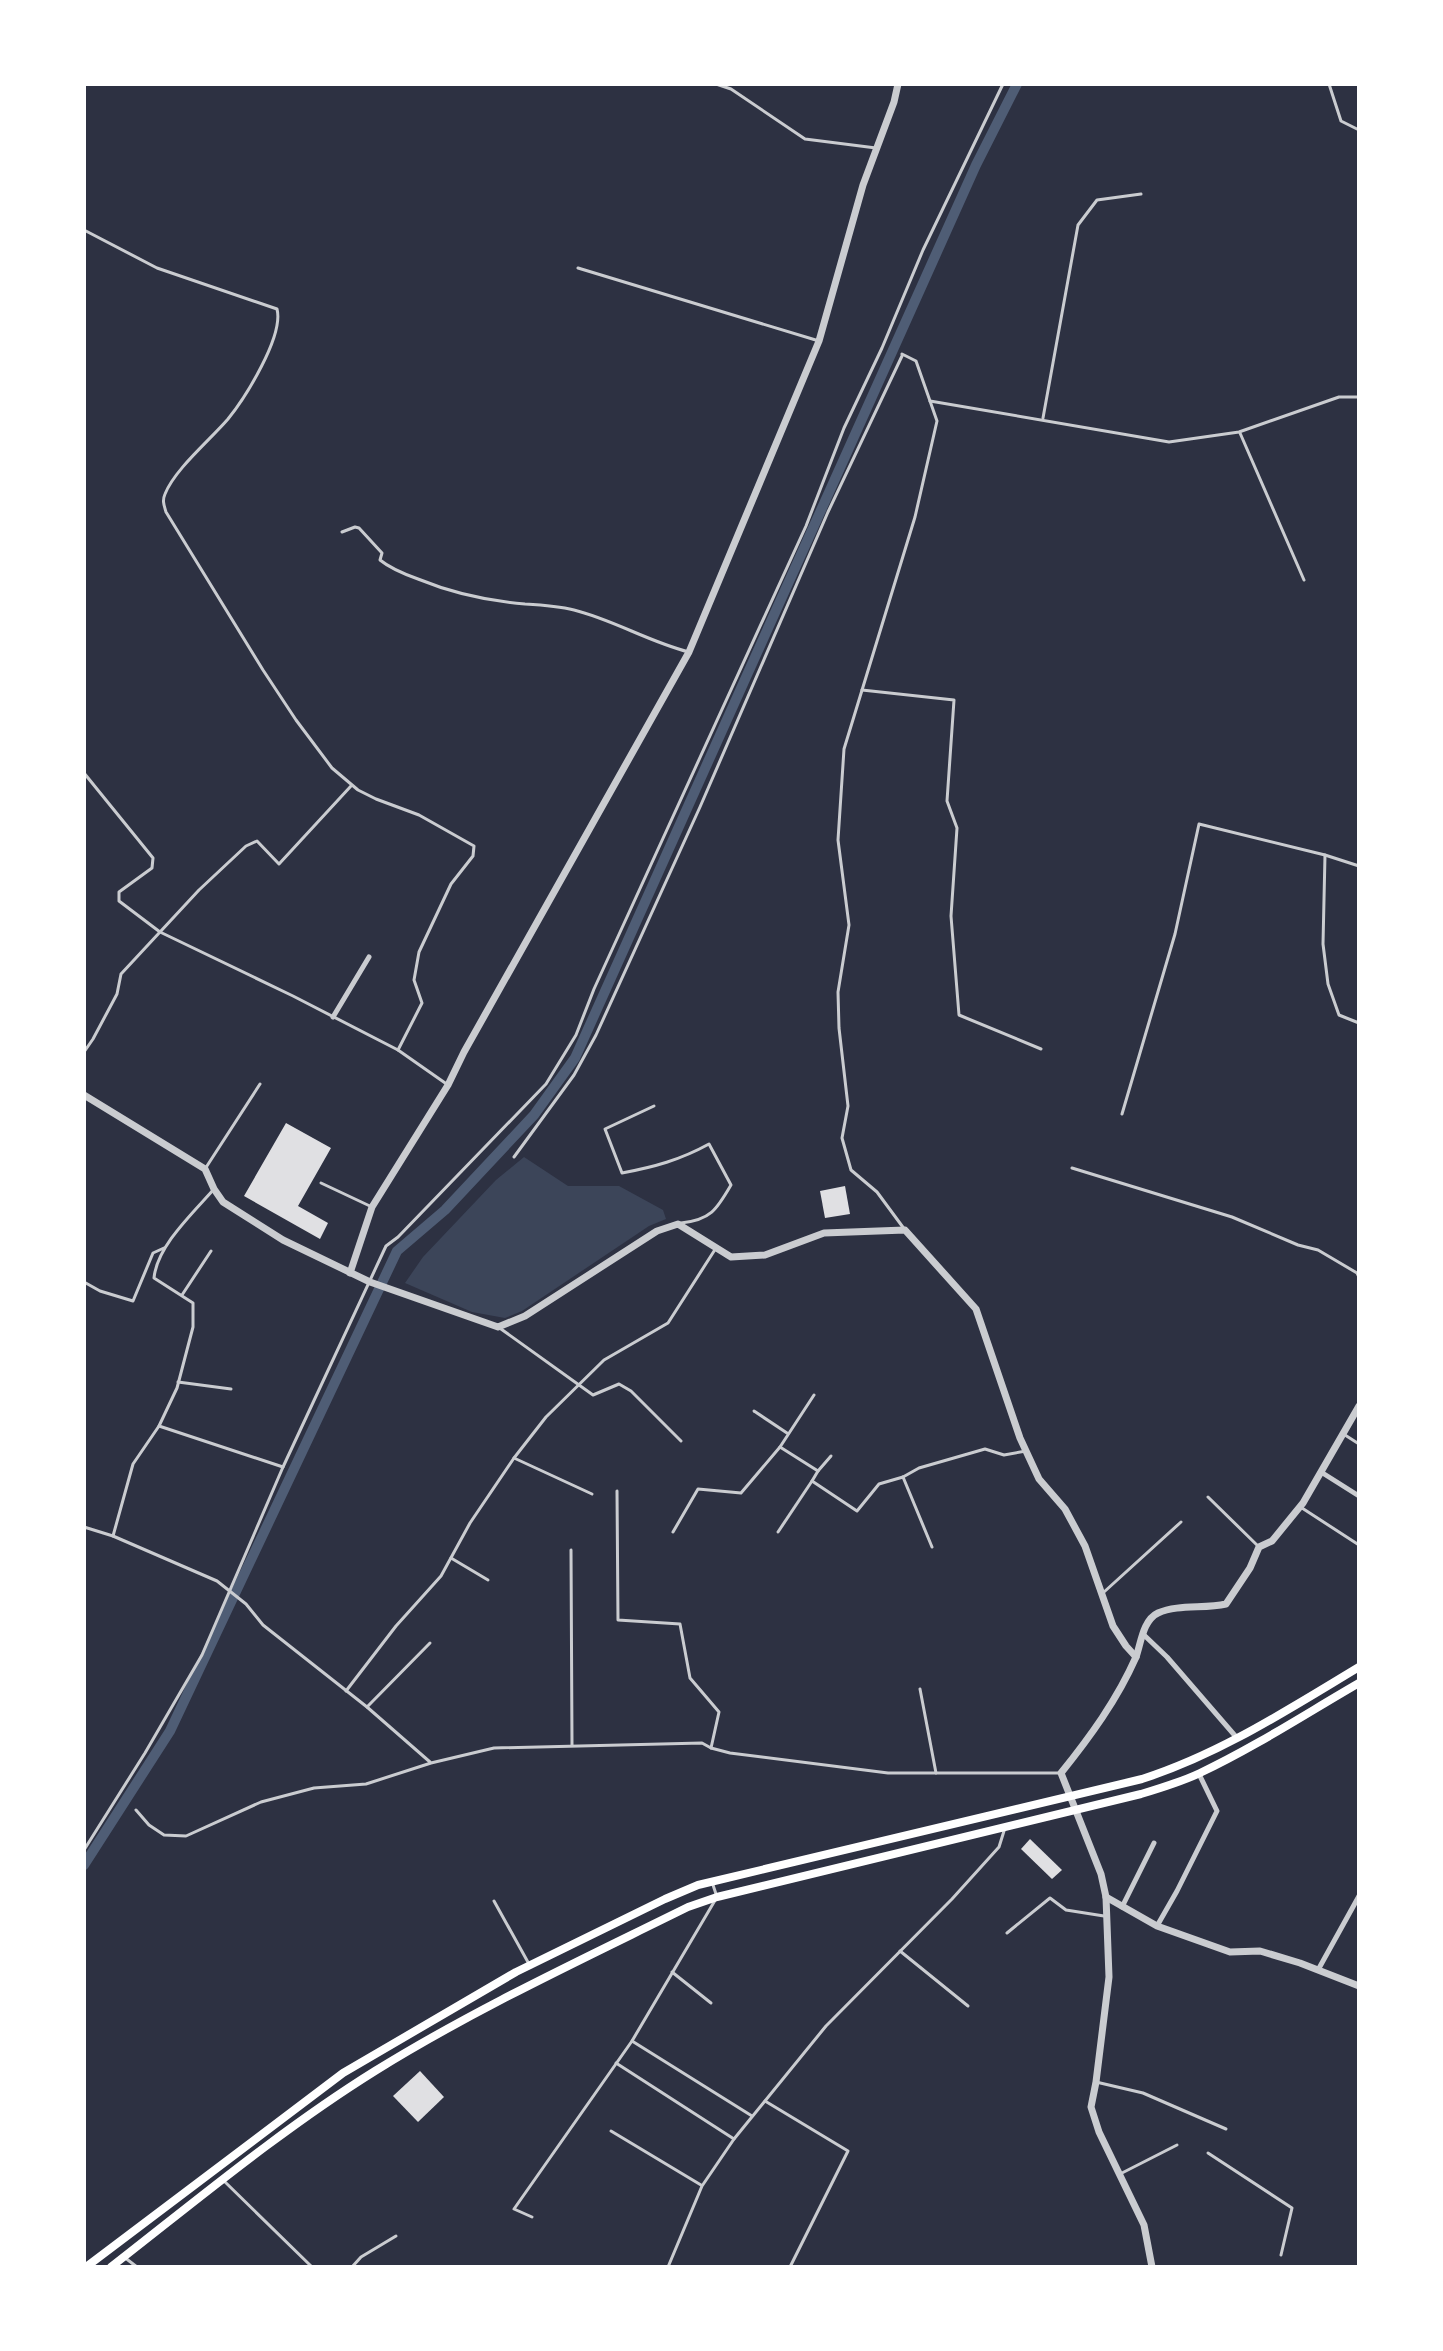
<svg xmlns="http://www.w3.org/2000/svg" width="1443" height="2351" font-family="'Exo 2',sans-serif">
<rect width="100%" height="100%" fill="#2d3142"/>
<polygon fill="#3c4559" points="524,1157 568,1186 619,1186 663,1210 666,1219 649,1226 522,1311 505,1318 472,1312 405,1283 423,1257 496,1180"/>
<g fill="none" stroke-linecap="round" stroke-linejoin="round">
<polyline stroke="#4f5d75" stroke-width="10" points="84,1865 170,1731 397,1251 445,1210 534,1115 575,1058 976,165 1017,84"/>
</g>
<g fill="#e0e0e3">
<polygon points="286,1123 331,1148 298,1206 328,1223 320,1239 244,1196"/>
<polygon points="845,1186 850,1214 825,1218 820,1191"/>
<polygon points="1030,1839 1062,1870 1052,1879 1021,1849"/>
<polygon points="420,2071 444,2097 418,2122 393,2096"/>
</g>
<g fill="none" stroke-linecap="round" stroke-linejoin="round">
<g stroke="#caccd0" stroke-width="3">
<polyline points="716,84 731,89 805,139 876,148"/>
<polyline points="1329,84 1341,121 1359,130"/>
<path d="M 84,230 L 157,268 L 277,309 C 284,336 245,398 228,419 C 210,440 175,469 165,494 C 162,501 164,505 166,512 L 263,670 L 296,720 L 332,768 L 358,790 L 376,799 L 419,815 L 474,846 L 473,856 L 451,884 L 419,952 L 414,980 L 422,1003 L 398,1050"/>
<polyline points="578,268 819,341"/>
<polyline points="902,354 916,361 937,421 915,517 844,749 838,840 849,925 838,992 839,1028 848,1106 842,1138 851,1170 877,1192 905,1230"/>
<polyline points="930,401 1169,442 1239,432 1339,397 1359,397"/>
<polyline points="1043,418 1078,225 1097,200 1141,194"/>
<polyline points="1240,433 1304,580"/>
<path d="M 342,532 L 355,527 L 359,528 L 382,553 L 380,560 C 391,569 404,574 418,579 C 452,593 488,601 525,604 C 542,605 558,606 574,610 C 614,620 649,642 689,652"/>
<polyline points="862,690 954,700 947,801 957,828 951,916 959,1015 1041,1049"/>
<polyline points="84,773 153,858 152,868 119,892 119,901 160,932 293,996 398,1050 448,1085"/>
<polyline points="1325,855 1323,944 1328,984 1339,1015 1359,1023"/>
<polyline points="84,1052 93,1039 117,994 121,974 199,890 246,846 257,841 279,864 351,786"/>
<path d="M 654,1106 L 605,1129 L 622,1173 C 654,1167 680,1160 709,1144 L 731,1185 C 717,1209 711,1220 681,1223"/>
<polyline points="1122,1114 1175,934 1199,824 1325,855 1359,866"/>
<polyline points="514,1157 574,1075 596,1035 700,807 828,512 902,356"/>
<polyline points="1072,1168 1232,1217 1298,1245 1318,1250 1357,1273 1359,1277"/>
<polyline points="205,1169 260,1084"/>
<polyline points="321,1183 372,1207"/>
<polyline points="84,1282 100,1291 133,1301 153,1253 164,1248"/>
<polyline points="182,1295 211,1251"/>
<polyline points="501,1329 593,1395 619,1384 631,1391 681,1441"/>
<polyline points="178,1382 231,1389"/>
<polyline points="754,1411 787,1433"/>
<polyline points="159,1426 283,1467"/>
<polyline points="1345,1435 1359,1444"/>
<polyline points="780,1447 818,1471 812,1481 857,1511 879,1484 903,1477 919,1468 985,1449 1004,1455 1026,1451"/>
<polyline points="514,1458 592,1494"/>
<polyline points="818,1471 831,1456"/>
<polyline points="903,1477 932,1547"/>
<polyline points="617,1491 618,1620 680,1624 690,1678 719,1712 711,1748"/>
<polyline points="1208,1497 1259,1547"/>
<polyline points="1302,1508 1359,1545"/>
<polyline points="84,1527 113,1536 217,1581 246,1604 263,1625 367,1707 430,1762"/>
<polyline points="673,1532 698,1489 741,1493 780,1447 814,1395"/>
<polyline points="778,1532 812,1481"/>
<path d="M 113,1536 L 133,1464 L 159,1426 L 177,1388 L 193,1327 L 193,1303 L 154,1278 C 157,1246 193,1213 214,1189"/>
<polyline points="571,1550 572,1745"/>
<polyline points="451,1558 488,1580"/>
<polyline points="1104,1592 1181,1522"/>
<polyline points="920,1689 936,1773"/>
<polyline points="346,1691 396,1626 441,1576 470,1523 514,1458 546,1417 604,1360 668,1323 716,1248"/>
<polyline points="367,1707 430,1643"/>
<polyline points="136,1810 149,1825 164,1835 186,1836 261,1802 314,1788 366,1784 431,1763 494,1748 702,1743 711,1748 730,1753 888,1773 1060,1773"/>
<polyline points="84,1850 145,1753 202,1655 283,1467 386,1246 398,1237 546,1084 576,1035 594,989 806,526 844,428 882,348 923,250 1003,84"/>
<polyline points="494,1901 529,1964"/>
<polyline points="1007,1933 1050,1898 1066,1910 1104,1916"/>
<polyline points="900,1951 968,2006"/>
<polyline points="672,1972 711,2003"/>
<polyline points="632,2041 752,2116"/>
<polyline points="616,2063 734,2139"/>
<polyline points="1096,2082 1143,2093 1226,2129"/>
<polyline points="765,2101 848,2151 790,2267"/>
<polyline points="611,2131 701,2185"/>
<polyline points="1208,2153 1292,2208 1281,2255"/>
<polyline points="1120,2174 1177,2145"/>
<polyline points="223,2180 312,2267"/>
<polyline points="532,2217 514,2209 632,2041 717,1897 712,1882"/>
<polyline points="124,2257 137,2267"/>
<polyline points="352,2267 361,2257 396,2236"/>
<polyline points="668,2267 702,2186 734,2139 826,2026 952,1899 999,1847 1004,1831"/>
</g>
<g stroke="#caccd0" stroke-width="5">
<polyline points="333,1017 369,957"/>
<polyline points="1321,1472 1359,1496"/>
<polyline points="1144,1635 1167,1657 1237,1738"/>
<polyline points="1122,1907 1154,1843"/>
<polyline points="1157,1926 1177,1891 1217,1811 1199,1774"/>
<polyline points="1318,1970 1359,1896"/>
</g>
<g stroke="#caccd0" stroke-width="7">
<polyline points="84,1095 205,1169 214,1189 223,1202 283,1240 370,1282 498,1327 525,1316 657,1231 678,1224 731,1257 765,1255 824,1233 905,1230 976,1309 1020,1438 1039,1479 1065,1509 1085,1546 1113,1626 1126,1646 1136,1657"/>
<polyline points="350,1273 372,1207 448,1085 464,1052 689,652 819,341 863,185 894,102 898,84"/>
<polyline points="1106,1897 1157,1926 1230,1952 1260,1951 1300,1963 1359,1986"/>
<path d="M 1152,2267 L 1144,2225 L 1099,2132 L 1091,2107 L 1096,2082 L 1109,1977 L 1106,1897 L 1101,1874 L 1061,1773 C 1090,1737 1117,1700 1136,1657 C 1141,1643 1143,1620 1158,1613 C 1178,1604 1204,1609 1226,1604 L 1250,1568 L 1259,1547 L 1272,1541 L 1303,1503 L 1359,1406"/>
</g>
<g stroke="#fff" stroke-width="8">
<path d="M 86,2267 L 343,2073 L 516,1972 L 665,1899 L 698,1885 L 1142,1779 C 1220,1754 1289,1709 1359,1667"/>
<path d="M 111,2267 C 197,2200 282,2129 375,2071 C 475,2009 583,1959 688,1907 L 717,1897 L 1141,1794 C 1161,1788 1181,1782 1200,1773 C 1255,1747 1307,1713 1359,1683"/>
</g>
</g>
<rect width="1443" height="2351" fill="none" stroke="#ffffff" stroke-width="172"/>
</svg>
